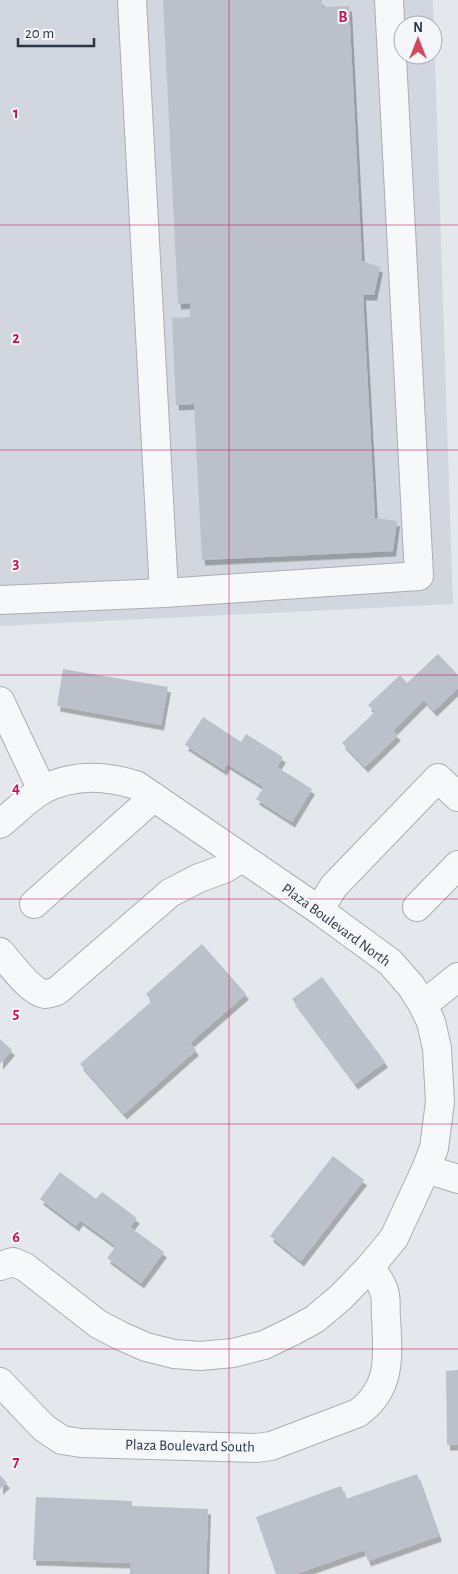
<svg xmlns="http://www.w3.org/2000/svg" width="458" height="1574" font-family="'Alegreya Sans',sans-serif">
<defs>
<filter id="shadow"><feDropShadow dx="3" dy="5.5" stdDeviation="0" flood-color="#0004"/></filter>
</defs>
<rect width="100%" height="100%" fill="#e4e7ec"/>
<path fill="#d2d6de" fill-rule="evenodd" d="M 0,0 L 433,0 L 453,604 L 0,626 ZM 403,25 L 433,25 L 433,55 L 403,55 Z"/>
<g fill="#bbc0ca" filter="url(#shadow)">
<polygon points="163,0 322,0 322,7 349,6 362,261 380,267 374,295 363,295 375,518 397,521 393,551 202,560 194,404 176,405 172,318 190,317 190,303 178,304"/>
<polygon points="438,654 458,675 458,688 434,711 424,700 393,731 398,735 365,767 342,743 375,712 368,705 400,675 407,683"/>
<polygon points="63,669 168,687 161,725 57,706"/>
<polygon points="203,717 241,742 246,734 283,757 277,767 312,789 292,822 256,799 264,787 227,764 224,770 185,745"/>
<polygon points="202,944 246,994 190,1043 196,1050 124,1114 80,1064 152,1001 146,994"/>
<polygon points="322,977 385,1062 355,1084 292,999"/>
<polygon points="0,1039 12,1050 0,1064"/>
<polygon points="333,1156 364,1180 301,1261 270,1236"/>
<polygon points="60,1172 96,1199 102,1192 137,1218 130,1227 164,1252 141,1283 107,1258 116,1246 80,1220 76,1226 40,1199"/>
<polygon points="458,1370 458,1445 447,1445 446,1371"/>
<polygon points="417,1474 439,1536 368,1561 364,1550 296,1574 276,1574 256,1517 341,1486 346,1499"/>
<polygon points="0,1475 7,1483 0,1489"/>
<polygon points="36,1497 132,1501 132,1506 208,1509 206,1574 130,1574 130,1563 33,1560"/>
</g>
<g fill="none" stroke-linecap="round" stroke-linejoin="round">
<g stroke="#a9aeb7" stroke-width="30">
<g id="minor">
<polyline points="132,0 164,593"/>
<polyline points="0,600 164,593 419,576 389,0"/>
<polyline points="0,701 42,790"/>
<path d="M 0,824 C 14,813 27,799 42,790 C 72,774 104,775 136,785 L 319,910 L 390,962 L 411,986 L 423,1005 L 431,1022 L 437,1048 L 440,1102 L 434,1148 L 426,1169 L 394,1238 L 370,1267 L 341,1297 L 315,1319 L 293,1331 L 264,1345 L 233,1353 L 200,1356 L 174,1354 L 146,1347 L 121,1336 L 98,1324 L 25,1267 L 13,1262 L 0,1266"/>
<polyline points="34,904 154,797"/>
<polyline points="417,907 458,865"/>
<polyline points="319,910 334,886 438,778 458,797"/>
<path d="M 0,952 C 10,963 30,992 45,994 C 48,994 54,992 57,991 L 170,893 L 199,878 L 224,869 L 242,858"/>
<polyline points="423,1005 458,977"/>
<polyline points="426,1169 458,1179"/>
<path d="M 0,1382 L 44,1428 L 62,1440 L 81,1443 L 256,1448 L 271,1446 L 358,1413 C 392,1388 388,1356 386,1318 C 385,1310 387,1298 384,1291 C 382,1283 375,1274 370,1267"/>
</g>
</g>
<use href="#minor" stroke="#f7f8fa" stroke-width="28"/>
</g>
<path fill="none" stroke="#c2185b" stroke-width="1" stroke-opacity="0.55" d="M 229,0 L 229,1574M 0,225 L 458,225M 0,450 L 458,450M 0,675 L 458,675M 0,899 L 458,899M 0,1124 L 458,1124M 0,1349 L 458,1349"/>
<g text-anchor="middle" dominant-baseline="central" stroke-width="4" stroke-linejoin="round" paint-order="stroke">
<g font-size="15" fill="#2b3445" stroke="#f4f6f9">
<text transform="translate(336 925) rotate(36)">Plaza Boulevard North</text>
<text transform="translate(190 1446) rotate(1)">Plaza Boulevard South</text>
</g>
</g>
<g font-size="16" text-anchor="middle" font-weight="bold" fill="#c2185b" stroke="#f4f6f9" stroke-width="4" stroke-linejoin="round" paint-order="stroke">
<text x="343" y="22">B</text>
<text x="16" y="118">1</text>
<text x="16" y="343">2</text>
<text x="16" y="568">3</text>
<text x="16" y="793">4</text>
<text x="16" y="1018">5</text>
<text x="16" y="1242">6</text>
<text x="16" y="1467">7</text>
</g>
<g transform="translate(418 40)"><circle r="24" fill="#f4f6f9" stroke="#a4a8b1"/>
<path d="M0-4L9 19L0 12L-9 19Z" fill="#d1495b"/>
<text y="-8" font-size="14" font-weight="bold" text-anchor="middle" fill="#2b3445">N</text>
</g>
<path d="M18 38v8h76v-8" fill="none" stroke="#2b3445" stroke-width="2.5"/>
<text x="25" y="38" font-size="15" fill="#2b3445" stroke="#f4f6f9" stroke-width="4" paint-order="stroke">20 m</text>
</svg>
